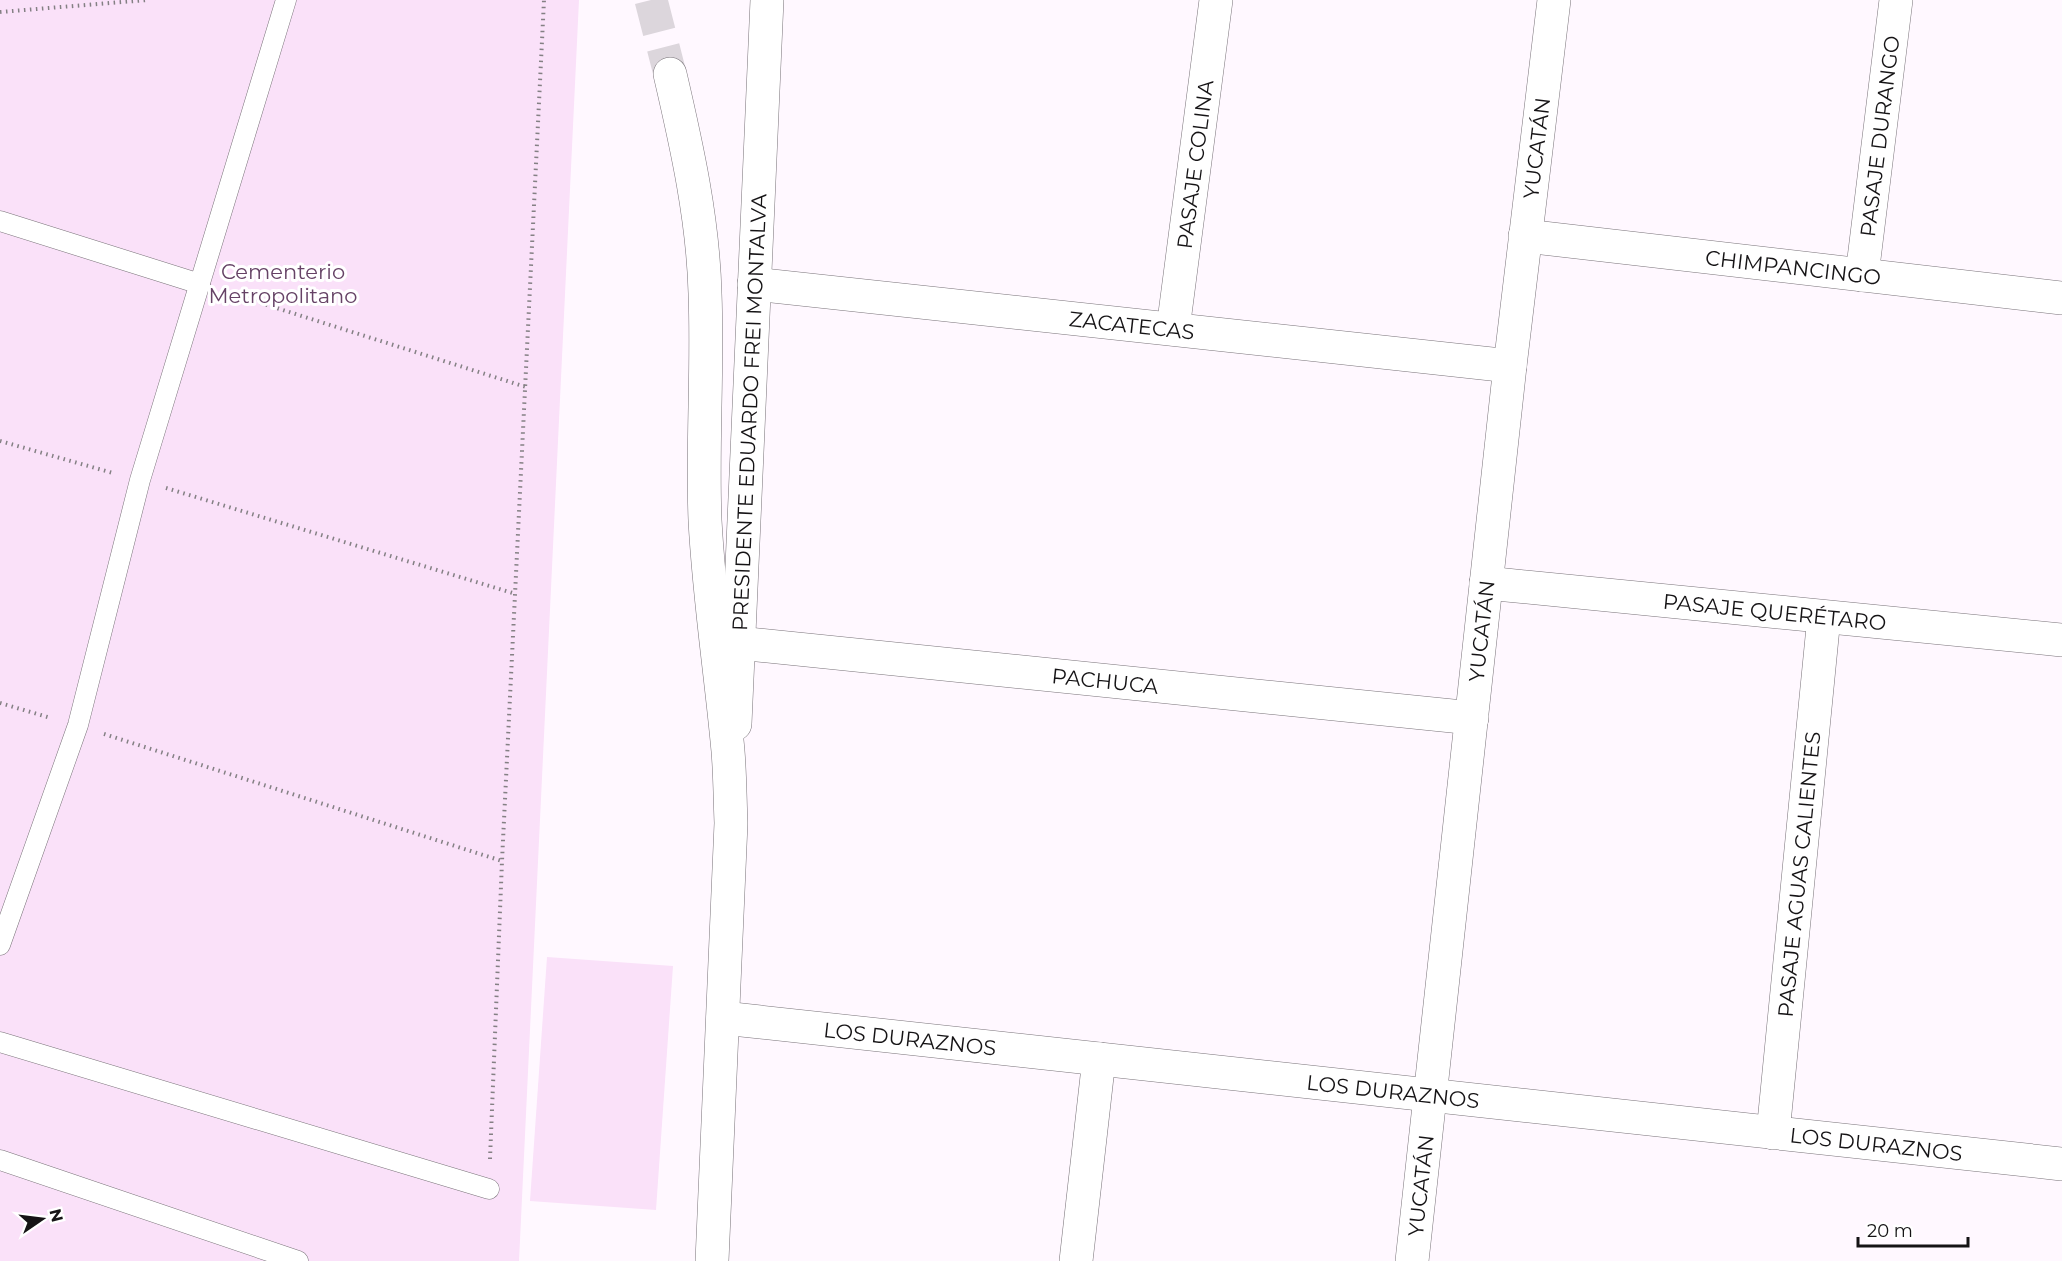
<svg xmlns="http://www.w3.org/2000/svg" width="2062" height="1261" font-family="Montserrat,sans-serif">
<rect width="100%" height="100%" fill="#fff8ff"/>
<g fill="#fae1f9">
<polygon points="0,0 579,0 519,1261 0,1261"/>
<polygon points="547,957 673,966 656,1210 530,1201"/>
</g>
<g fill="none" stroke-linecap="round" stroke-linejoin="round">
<polyline stroke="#dcd6dc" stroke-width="33" stroke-dasharray="33 16" stroke-linecap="butt" points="651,0 670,74"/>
<g stroke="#797379" stroke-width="21">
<g id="service">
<polyline points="0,221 200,284"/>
<polyline points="0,945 78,725 140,480 286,0"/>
<polyline points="0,1042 489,1189"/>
<polyline points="0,1160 298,1261"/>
</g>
</g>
<g stroke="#797379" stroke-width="34">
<g id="minor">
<path id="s1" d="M 1525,236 L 2062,298"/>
<path id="s2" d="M 1862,275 L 1896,0"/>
<path id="s3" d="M 754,284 L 1510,366"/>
<path id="s4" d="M 1173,329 L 1216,0"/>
<path id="s5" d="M 1486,583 L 2062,640"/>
<path id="s6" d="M 738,643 L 1472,718"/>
<path id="s7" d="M 735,724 L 767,0"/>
<path id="s8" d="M 1773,1133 L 1824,617"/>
<polyline points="1076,1261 1099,1059"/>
<path id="s9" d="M 1412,1261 L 1510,366 L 1554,0"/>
</g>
</g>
<g stroke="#797379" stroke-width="34">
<g id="tertiary">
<path d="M 670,74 C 687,147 703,219 705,293 C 708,369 702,445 705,520 C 709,598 721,674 728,751 C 730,775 730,799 731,823 L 712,1261"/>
<path id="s10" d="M 723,1018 L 2062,1164"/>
</g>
</g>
<g stroke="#848084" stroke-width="4" stroke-dasharray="1.5 4.5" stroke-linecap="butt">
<polyline points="0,12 147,0"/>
<polyline points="226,292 526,387"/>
<polyline points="0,441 113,473"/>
<polyline points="166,488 516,594"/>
<polyline points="0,703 51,718"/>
<polyline points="104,734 502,861"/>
<polyline points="490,1159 502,861 544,0"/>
</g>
<use href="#service" stroke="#fff" stroke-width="20"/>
<use href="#minor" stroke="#fff" stroke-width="33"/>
<use href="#tertiary" stroke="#fff" stroke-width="33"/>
</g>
<g text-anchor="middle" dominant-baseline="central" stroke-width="6" stroke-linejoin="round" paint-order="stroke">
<g font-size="21" fill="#151315" stroke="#fff">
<text stroke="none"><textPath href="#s2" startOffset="140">PASAJE DURANGO</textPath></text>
<text stroke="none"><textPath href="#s9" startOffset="1120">YUCATÁN</textPath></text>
<text stroke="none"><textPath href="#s4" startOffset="166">PASAJE COLINA</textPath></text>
<text stroke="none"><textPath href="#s1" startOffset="270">CHIMPANCINGO</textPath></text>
<text stroke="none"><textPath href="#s3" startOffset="380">ZACATECAS</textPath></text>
<text stroke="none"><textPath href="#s7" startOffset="312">PRESIDENTE EDUARDO FREI MONTALVA</textPath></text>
<text stroke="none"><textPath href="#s5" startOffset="290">PASAJE QUERÉTARO</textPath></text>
<text stroke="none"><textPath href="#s9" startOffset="634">YUCATÁN</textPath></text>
<text stroke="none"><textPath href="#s6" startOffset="369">PACHUCA</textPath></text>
<text stroke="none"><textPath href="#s8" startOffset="260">PASAJE AGUAS CALIENTES</textPath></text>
<text stroke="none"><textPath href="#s10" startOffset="188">LOS DURAZNOS</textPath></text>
<text stroke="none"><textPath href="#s10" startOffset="674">LOS DURAZNOS</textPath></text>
<text stroke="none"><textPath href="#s10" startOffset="1160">LOS DURAZNOS</textPath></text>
<text stroke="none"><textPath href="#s9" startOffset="76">YUCATÁN</textPath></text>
</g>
<g font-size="21" fill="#664266" stroke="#fff">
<text x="283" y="271">Cementerio<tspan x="283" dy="24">Metropolitano</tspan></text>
</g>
</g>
<g transform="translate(42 1219) rotate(76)" stroke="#ffffff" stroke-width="4.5" paint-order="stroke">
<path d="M0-4.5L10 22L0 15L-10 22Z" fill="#151315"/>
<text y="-9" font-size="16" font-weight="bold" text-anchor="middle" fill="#151315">N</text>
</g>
<path d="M1858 1237v9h110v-9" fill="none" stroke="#151315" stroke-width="3"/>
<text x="1867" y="1237" font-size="18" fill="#151315" stroke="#ffffff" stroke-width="4.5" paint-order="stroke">20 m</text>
</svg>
